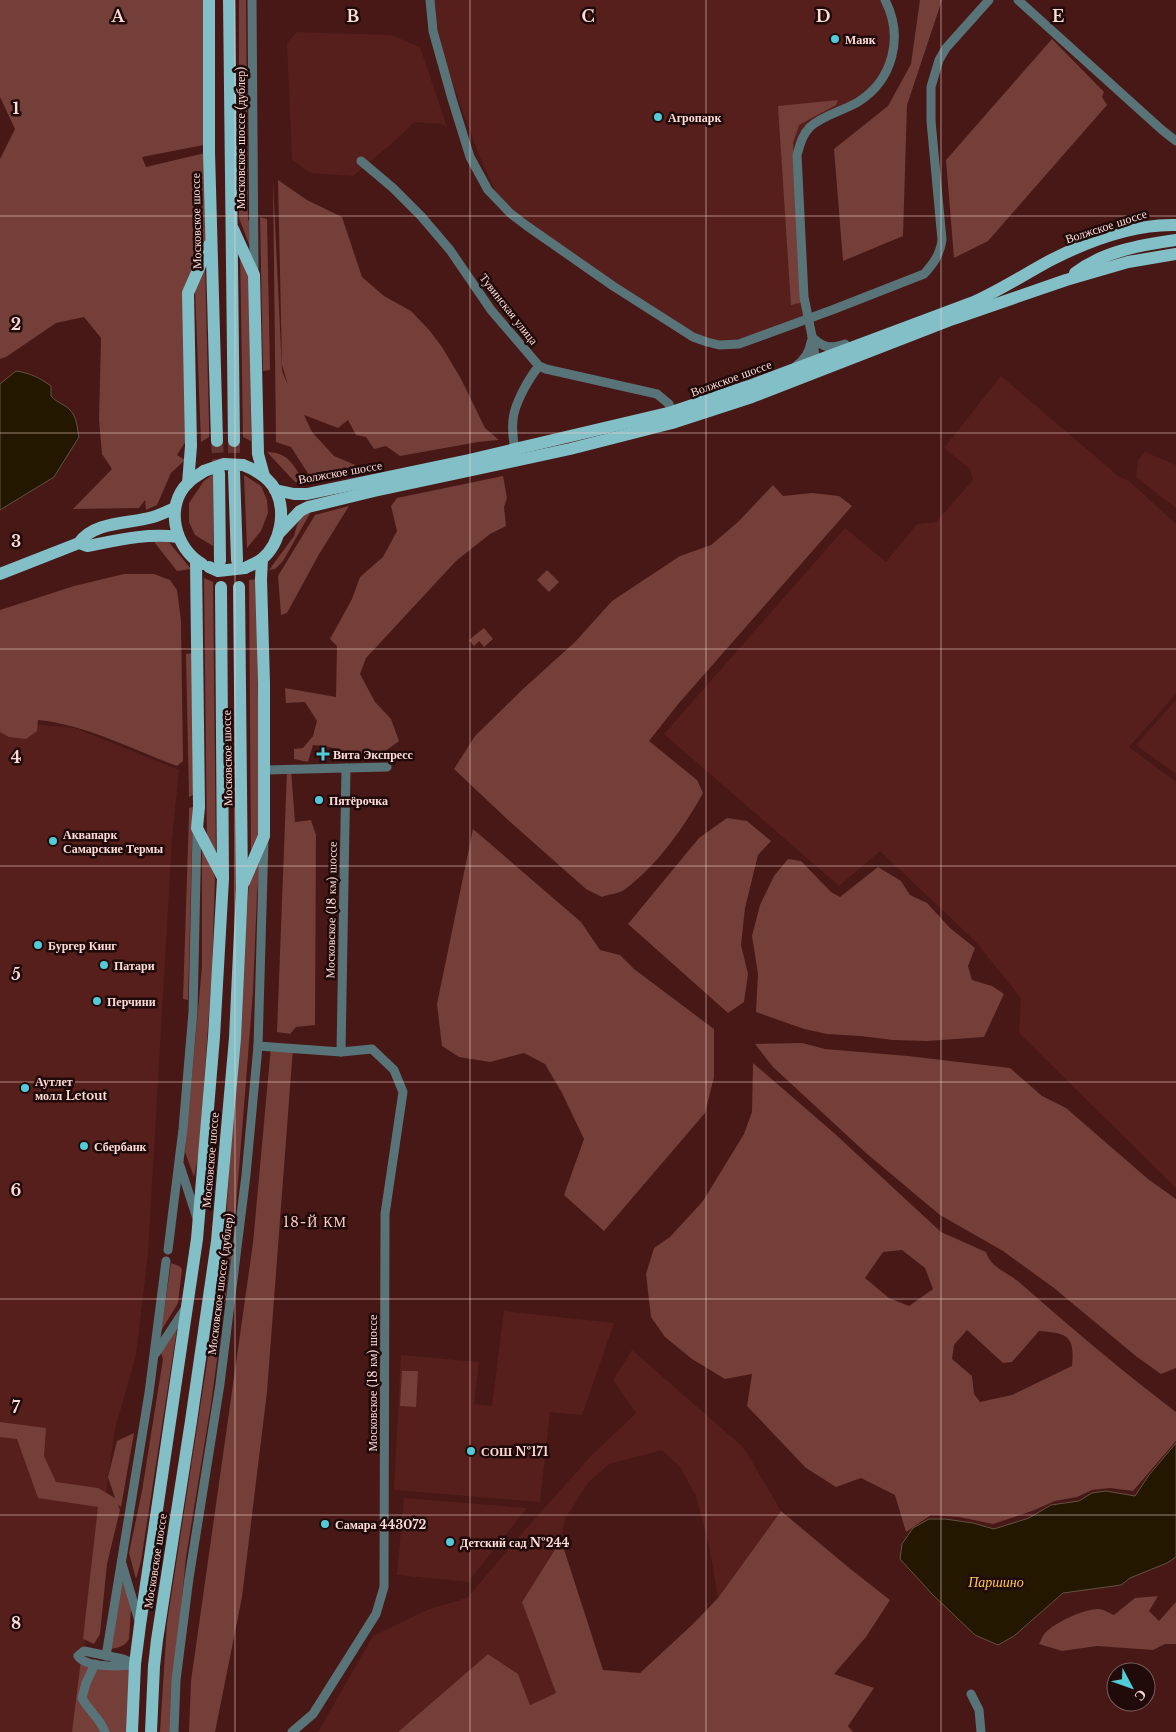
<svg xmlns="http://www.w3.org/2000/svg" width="1176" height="1732" font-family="'Libre Baskerville',serif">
<rect width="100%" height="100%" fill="#471816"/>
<g fill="#561f1c">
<polygon points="430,0 884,0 894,43 886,72 867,96 809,128 797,155 809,319 739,344 707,342 661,317 502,206 479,155 433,31"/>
<polygon points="297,32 391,35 420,47 447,127 441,124 414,122 397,139 353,176 310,173 292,160 287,43"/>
<polygon points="1001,376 1118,476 1128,480 1176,524 1176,694 1129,747 1176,782 1176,1188 1019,1033 1021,998 975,941 880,851 839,886 664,734 845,528 886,562 917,524 936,522 973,480 970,469 944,448"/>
<polygon points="1145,452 1176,465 1176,508 1136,477 1138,461"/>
<polygon points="1176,700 1176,774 1136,745"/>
<polygon points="0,721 75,728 179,770 172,839 148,1253 136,1355 115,1429 72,1732 0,1732"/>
<polygon points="504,1311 614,1323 582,1415 550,1412 540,1502 394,1490 401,1355 479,1362 474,1404 492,1406"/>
<polygon points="632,1350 744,1448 781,1511 718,1598 709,1545 696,1496 680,1467 662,1450 609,1464 587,1484 565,1519 561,1540 522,1602 556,1693 530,1705 518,1674 488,1654 398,1732 318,1732 373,1636 429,1609 467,1598 524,1531 591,1456 636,1413 613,1380"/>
<polygon points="404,1498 527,1508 468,1582 397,1575"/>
</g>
<g fill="#743e39" fill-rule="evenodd">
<polygon points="0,0 209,0 209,144 142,157 146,167 209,152 211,242 188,293 191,433 177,455 185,460 171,473 157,505 146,510 145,500 139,508 73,509 112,469 102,454 99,420 101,338 84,317 56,323 6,357 0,359 0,159 15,129 0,97"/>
<polygon points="239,0 246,0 248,220 251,221 250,247 239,218"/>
<polygon points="920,0 942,0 907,105 903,236 843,261 834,149 888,106 911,64"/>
<polygon points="1052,39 1104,92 1102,97 1107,105 988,241 954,258 946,160"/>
<polygon points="838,100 836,105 799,125 793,143 803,302 791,305 778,106"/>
<polygon points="273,180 282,371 288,385 282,365 278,180 307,200 342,217 362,277 384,296 411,311 430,331 442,347 461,379 485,428 499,440 478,442 400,456 386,446 374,449 366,437 356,435 348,420 338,428 304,415 312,432 334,456 360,467 309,475 291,447 276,442"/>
<polygon points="260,217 267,219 270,370 263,371"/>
<polygon points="240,244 250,267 251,441 243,437"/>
<polygon points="205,265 209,424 209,437 201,442 195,290"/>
<path d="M 267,452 C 288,452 295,466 304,483 L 295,482 Z"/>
<polygon points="213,474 213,546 195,535 189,522 189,503 204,481"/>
<polygon points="244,475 261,486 267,500 268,513 261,531 247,548"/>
<polygon points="503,476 507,498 504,507 506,526 490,534 456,561 366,658 360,674 375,702 391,719 399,741 373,760 329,747 313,745 308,762 294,759 294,749 303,748 313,736 317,721 305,702 286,703 285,688 336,697 337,646 330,639 352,599 360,577 383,557 397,531 391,506 397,498"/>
<path d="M 773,485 L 783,496 L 812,493 L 839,496 L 852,506 L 679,703 L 649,741 L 697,780 L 703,793 C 685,826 656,867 624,890 C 618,894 608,894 602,897 L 586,889 L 508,820 L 454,769 L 475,736 L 523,689 L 575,642 L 612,601 L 680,556 L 711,545 L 738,522 Z"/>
<polygon points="349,506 318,556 287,613 281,615 278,576 315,515"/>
<polygon points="305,508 312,510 283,561 275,569 269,570 294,536 297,525"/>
<polygon points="163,535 191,569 177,571 151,538"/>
<polygon points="547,570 559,582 549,592 537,580"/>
<path d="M 124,574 L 154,574 L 170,580 L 177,590 L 181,621 L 183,761 L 177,766 C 131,749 87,725 38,720 L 37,731 L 26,739 L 9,737 L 0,732 L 0,610 L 74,586 Z"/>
<polygon points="204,578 213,582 216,859 207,843"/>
<polygon points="257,579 259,835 251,856 249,580"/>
<polygon points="484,628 493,639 484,647 479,641 474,646 469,640"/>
<polygon points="193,653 193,795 189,797 186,654"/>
<polygon points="287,770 291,770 295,822 311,820 316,835 315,1025 296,1027 290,1034 277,1032"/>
<polygon points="193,807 188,1000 183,999 189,815 189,808"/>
<polygon points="727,818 747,821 771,841 758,855 745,908 741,945 748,974 744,1002 728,1013 628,924 699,838"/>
<polygon points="473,829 581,922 600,950 620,955 634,969 714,1029 714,1077 705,1113 604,1231 564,1195 584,1139 562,1093 545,1064 524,1053 490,1062 459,1057 442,1046 437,1004"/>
<polygon points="202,844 215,877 212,971 199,1153 194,1177 185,1152 202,967"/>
<polygon points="262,848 257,894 253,992 236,1207 233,1234 225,1234 249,881"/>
<polygon points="788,859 801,861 831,892 840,897 878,867 901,881 910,895 927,903 950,928 975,948 968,966 972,980 992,986 1004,994 984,1037 927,1041 893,1040 860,1036 827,1034 804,1029 756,1012 758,974 752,936 760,905 774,876"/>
<polygon points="802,1043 825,1049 908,1056 1010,1068 1042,1096 1066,1108 1148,1179 1176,1199 1176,1368 1161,1374 1137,1357 1054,1288 1003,1251 940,1215 866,1153 773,1067 755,1044"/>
<polygon points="271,1046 293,1048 267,1392 242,1597 215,1732 189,1732 191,1681 253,1243"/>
<path d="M 753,1063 L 834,1133 L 941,1232 L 986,1252 C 992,1269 1006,1271 1019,1282 C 1070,1327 1122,1371 1176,1412 L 1176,1441 L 1133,1491 L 1110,1488 L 1092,1490 L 1077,1497 L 1055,1501 L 1032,1511 L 993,1524 L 959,1517 L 931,1515 L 906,1532 L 895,1495 L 861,1478 L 836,1487 L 806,1468 L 747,1406 L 752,1374 L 725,1379 L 692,1359 L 665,1337 L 651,1317 L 646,1274 L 654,1248 L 670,1237 L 703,1201 L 744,1134 L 752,1112 ZM 902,1250 L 925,1268 L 933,1289 L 909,1306 L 889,1298 L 865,1278 L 883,1252 ZM 967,1330 L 1003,1363 L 1012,1362 L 1039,1331 C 1068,1333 1075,1336 1072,1366 L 1012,1395 L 980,1402 L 974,1394 L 972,1376 L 952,1359 L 954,1345 Z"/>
<polygon points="223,1241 233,1242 211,1404 186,1557 175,1669 172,1732 160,1732 167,1623 210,1343"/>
<polygon points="171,1263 179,1266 182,1269 178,1303 161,1331"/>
<polygon points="177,1329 141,1561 136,1579 129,1553 142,1491 163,1359 161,1353"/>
<polygon points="402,1371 418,1371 416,1407 400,1406"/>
<polygon points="0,1422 46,1428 44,1456 56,1482 98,1488 115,1498 108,1477 117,1441 134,1433 121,1507 118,1505 120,1510 107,1564 100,1634 94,1644 83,1639 98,1507 38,1498 17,1439 0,1437"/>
<polygon points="781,1511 848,1567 890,1600 866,1637 834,1674 874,1688 848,1726 853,1732 398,1732 488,1654 518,1674 530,1705 556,1693 522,1602 561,1540 603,1670 640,1673 693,1624 718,1598"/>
<path d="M 123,1574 L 131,1609 L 129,1639 C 125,1646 118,1648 111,1649 Z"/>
<path d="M 1158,1596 L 1149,1611 L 1159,1621 L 1176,1602 L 1176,1644 L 1165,1644 L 1153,1650 L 1097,1646 L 1062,1651 L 1039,1644 C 1041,1641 1042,1636 1045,1633 C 1054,1623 1085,1608 1099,1609 C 1103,1609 1109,1613 1114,1615 L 1135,1598 Z"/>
<polygon points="81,1660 135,1664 132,1732 72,1732"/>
</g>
<g fill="#231700" stroke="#645240">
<path d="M 16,371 C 30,373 40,378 51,386 L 51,396 C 57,403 66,405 70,410 C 77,417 77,428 79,437 L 54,477 L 0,510 L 0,384 Z"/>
<polygon points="1176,1443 1176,1557 1167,1563 1130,1578 1121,1585 1063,1593 1014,1636 998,1645 975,1635 933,1595 900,1559 902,1544 913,1528 929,1519 945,1519 973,1523 994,1529 1029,1518 1051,1505 1079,1501 1092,1493 1106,1491 1135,1496 1149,1475"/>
</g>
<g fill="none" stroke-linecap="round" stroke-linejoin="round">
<g stroke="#623533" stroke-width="12" stroke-dasharray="12 6" stroke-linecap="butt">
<polyline points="217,441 219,473"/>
<polyline points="234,441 234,472"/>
</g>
<g stroke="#587478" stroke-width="9">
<polyline points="252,0 254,270"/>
<path d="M 430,0 L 433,31 L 452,99 L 470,157 L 488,190 L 510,213 L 527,226 L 613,286 L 693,337 L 707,342 L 719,345 L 739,344 L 832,310 L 924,274 C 933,264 940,255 942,240 L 931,121 L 931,87 L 939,60 L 946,48 L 989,0"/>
<polyline points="1018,0 1162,130 1176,141"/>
<polyline points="361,161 393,188 421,216 450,250 491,310 539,366 546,369 657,394 669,404 672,412"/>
<path d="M 812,337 C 823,348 830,349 845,344"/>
<path d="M 796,366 C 805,359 809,353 811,342"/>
<path d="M 814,366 L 815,362 L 814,346 L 804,297 L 797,155 C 800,145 802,135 810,127 C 823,115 843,111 858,102 C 893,80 904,37 885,0"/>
<path d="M 515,449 C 513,440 512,430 513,420 C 514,404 529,378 539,366"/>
<polyline points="265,770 387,767"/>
<polyline points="258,1046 341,1052 372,1049 394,1070 403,1092 385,1214 384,1587 376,1614 313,1714 292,1732"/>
<polyline points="341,1052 346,768"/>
<polyline points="180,1166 197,1218"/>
<polyline points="168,1250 183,1129 193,1012 197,831"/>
<polyline points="156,1353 185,1309"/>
<polyline points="122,1564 139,1621"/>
<path d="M 84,1651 L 123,1659 L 135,1664 C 122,1667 86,1668 78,1656 Z"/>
<polyline points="106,1656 149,1393 166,1261"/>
<path d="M 95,1664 L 86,1683 L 82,1698 C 88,1710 101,1719 105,1732"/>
<polyline points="971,1694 979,1710 981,1732"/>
<polyline points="174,1732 176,1680 189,1578 220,1384 246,1175 258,1046 264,840"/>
</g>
<g stroke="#83bfc7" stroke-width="12">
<polyline points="209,0 209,152 217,441"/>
<polyline points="229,0 234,441"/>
<polyline points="233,229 254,275 258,454 264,476"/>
<path d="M 1075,273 C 1104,251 1141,245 1176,240"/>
<path d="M 243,465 C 256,470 269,477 276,491 C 286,512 281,543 262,559 C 257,563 251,565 245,568"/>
<polyline points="234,472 237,560"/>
<polyline points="219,473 220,561"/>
<polyline points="188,483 191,446 188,293 209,245"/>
<path d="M 275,490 L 294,494 L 307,494 L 469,460 L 672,412 L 749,386 L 976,301 C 1002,289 1025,274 1051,260 C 1088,241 1134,224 1176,225"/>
<polyline points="279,533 300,511 308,507 374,491 570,449 672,423 752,397 953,319 1066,280 1128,262 1176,254"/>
<path d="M 79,543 L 87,546 C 118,540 147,533 178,537"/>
<polyline points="196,561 199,807 197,828 222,876"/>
<path d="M 202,564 C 175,549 164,506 188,483 C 192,478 199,475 204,471"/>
<path d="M 0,574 L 79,543 C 94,521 129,524 153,517 C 160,515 168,511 175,508"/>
<polyline points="244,882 264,836 264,683 261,579 262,559"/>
<polyline points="132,1732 135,1664 140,1625 197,1239 214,1037 223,879 221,587"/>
<polyline points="151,1732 154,1666 157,1640 191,1421 217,1241 235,1038 242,888 239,587"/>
</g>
<g stroke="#83bfc7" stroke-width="12">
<polyline points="204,471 224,464 243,465"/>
<polyline points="209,567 218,571 245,568"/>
</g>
</g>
<path fill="none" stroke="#fbdbd7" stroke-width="1" stroke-opacity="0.55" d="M 235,0 L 235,1732M 470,0 L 470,1732M 706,0 L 706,1732M 941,0 L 941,1732M 0,216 L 1176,216M 0,433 L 1176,433M 0,649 L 1176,649M 0,866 L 1176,866M 0,1082 L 1176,1082M 0,1299 L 1176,1299M 0,1515 L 1176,1515"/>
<g fill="#52cbd9" stroke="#200b0a" stroke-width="2">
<circle cx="835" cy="39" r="5"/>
<circle cx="658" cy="117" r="5"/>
<path d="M320.5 746.5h5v5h5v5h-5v5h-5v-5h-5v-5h5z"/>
<circle cx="319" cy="800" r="5"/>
<circle cx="53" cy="841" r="5"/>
<circle cx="38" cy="945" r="5"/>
<circle cx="104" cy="965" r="5"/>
<circle cx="97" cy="1001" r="5"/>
<circle cx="25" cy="1088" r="5"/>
<circle cx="84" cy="1146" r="5"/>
<circle cx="471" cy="1451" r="5"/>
<circle cx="325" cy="1524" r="5"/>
<circle cx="450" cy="1542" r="5"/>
</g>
<g text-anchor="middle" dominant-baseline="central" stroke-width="5" stroke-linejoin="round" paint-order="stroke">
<g font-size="12" font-weight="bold" fill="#fbdbd7" stroke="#200b0a" text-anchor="start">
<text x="845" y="39">Маяк</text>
<text x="668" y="117">Агропарк</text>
<text x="333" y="754">Вита Экспресс</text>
<text x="329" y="800">Пятёрочка</text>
<text x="63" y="834">Аквапарк<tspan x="63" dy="14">Самарские Термы</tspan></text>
<text x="48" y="945">Бургер Кинг</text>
<text x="114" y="965">Патари</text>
<text x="107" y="1001">Перчини</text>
<text x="35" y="1081">Аутлет<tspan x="35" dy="14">молл Letout</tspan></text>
<text x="94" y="1146">Сбербанк</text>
<text x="481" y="1451">СОШ №171</text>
<text x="335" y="1524">Самара 443072</text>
<text x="460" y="1542">Детский сад №244</text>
</g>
<g font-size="12" fill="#fbdbd7" stroke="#200b0a">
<text transform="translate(240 138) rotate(-90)">Московское шоссе (дублер)</text>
<text transform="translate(196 221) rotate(-91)">Московское шоссе</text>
<text transform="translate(1106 226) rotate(-18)">Волжское шоссе</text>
<text transform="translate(509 309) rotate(52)">Тувинская улица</text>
<text transform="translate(731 378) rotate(-20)">Волжское шоссе</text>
<text transform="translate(340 472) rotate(-10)">Волжское шоссе</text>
<text transform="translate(227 758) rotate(-91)">Московское шоссе</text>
<text transform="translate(331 910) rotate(-89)">Московское (18 км) шоссе</text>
<text transform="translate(210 1160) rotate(-85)">Московское шоссе</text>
<text transform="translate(220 1284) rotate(-83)">Московское шоссе (дублер)</text>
<text transform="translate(372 1383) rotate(-90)">Московское (18 км) шоссе</text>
<text transform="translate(155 1561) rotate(-81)">Московское шоссе</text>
</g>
<g font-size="14" letter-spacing="1" fill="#fecbc5" stroke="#200b0a">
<text x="315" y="1222">18-Й КМ</text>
</g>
<g font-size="14" font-style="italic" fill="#ffca4a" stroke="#200b0a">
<text x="996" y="1582">Паршино</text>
</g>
</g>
<g font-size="16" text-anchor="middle" font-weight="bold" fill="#fbdbd7" stroke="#200b0a" stroke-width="5" stroke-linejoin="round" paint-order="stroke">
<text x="118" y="22">A</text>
<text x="353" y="22">B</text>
<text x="588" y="22">C</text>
<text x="823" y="22">D</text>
<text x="1058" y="22">E</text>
<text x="16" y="114">1</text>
<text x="16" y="330">2</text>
<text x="16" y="547">3</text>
<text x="16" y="763">4</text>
<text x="16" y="980">5</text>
<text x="16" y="1196">6</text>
<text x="16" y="1413">7</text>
<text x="16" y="1629">8</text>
</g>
<g transform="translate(1131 1687) rotate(131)"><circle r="24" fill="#200b0a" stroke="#785e5c"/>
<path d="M0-4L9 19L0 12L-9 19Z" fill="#52cbd9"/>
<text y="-8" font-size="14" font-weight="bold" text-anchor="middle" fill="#fbdbd7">С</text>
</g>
</svg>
